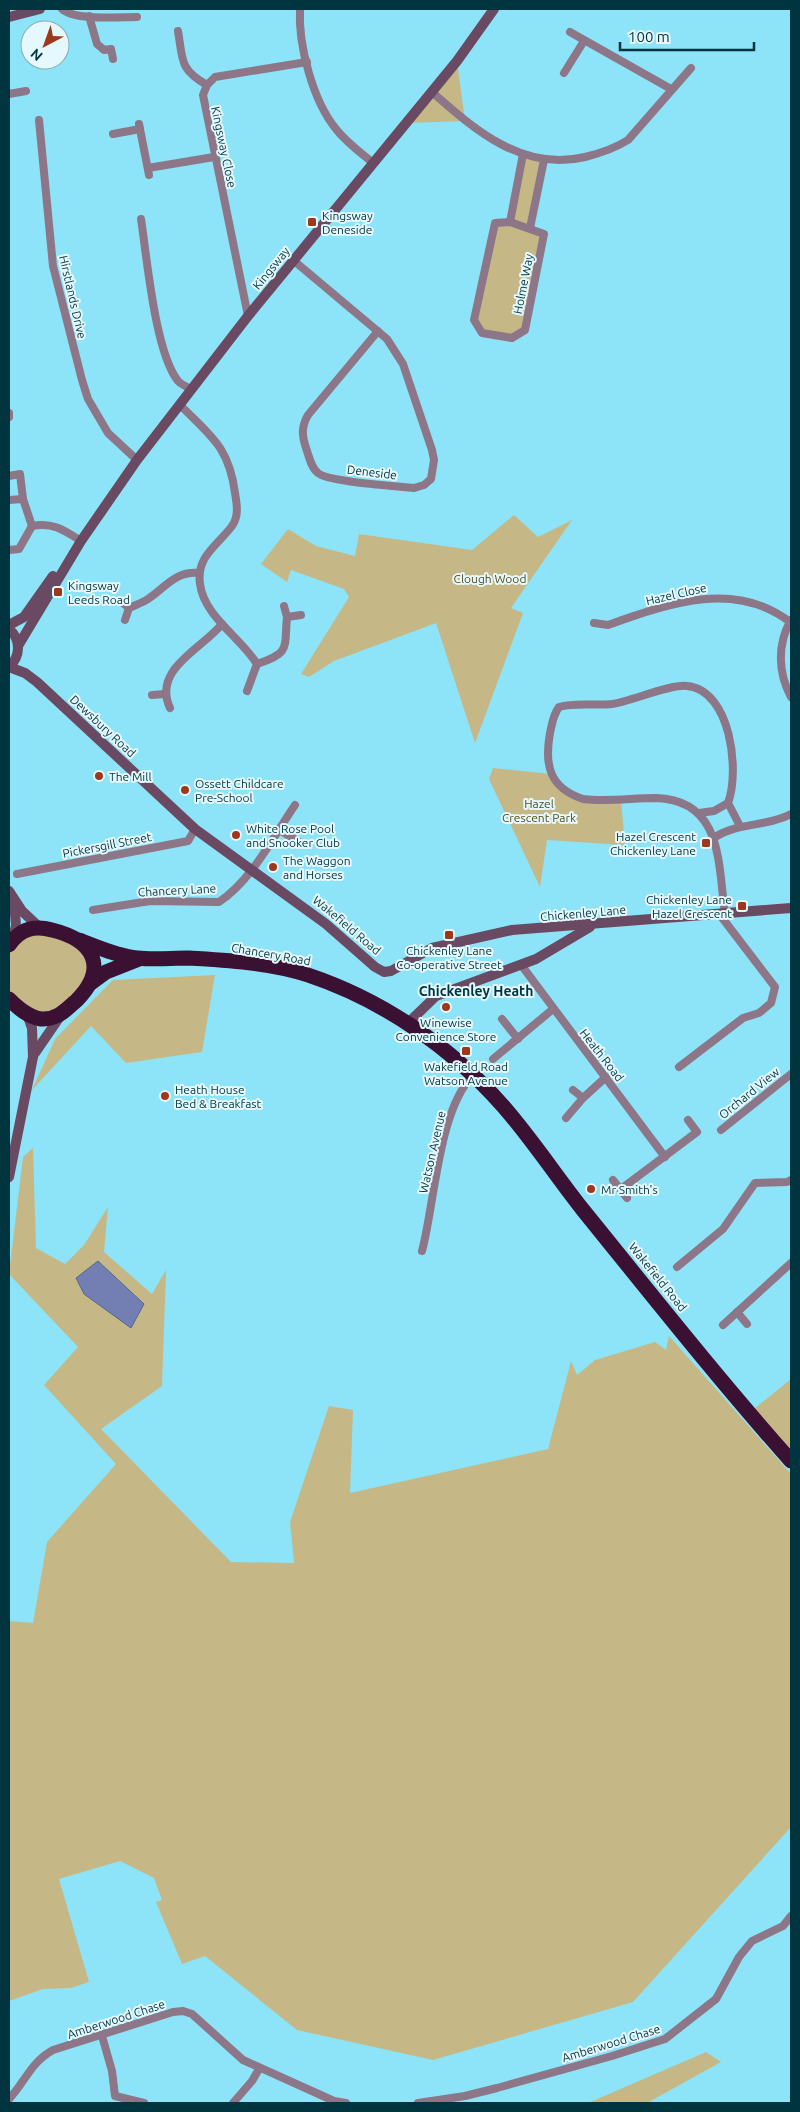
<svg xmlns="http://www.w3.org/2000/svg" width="800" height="2112" font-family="Ubuntu,sans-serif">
<rect width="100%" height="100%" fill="#8de3f7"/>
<g fill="#c6b886">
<polygon points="457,61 465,121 407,123"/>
<polygon points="523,154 544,160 530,228 544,234 525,330 512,338 482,333 474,320 495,223 510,222"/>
<polygon points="514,515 538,537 572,520 511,608 523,613 475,743 436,623 334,661 309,677 301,674 349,597 344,589 291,570 287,582 261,564 288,529 316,546 355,556 359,534 472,550"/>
<polygon points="493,768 552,774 572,796 621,800 625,845 547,840 540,887 489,779"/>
<polygon points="19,934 75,938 94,976 50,1018 9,999 9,945"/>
<polygon points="215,975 202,1052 126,1063 91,1026 32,1090 55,1039 113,980"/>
<polygon points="33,1148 36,1248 65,1264 84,1245 108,1207 104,1252 152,1294 166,1270 162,1386 101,1429 231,1562 294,1563 290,1522 329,1406 353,1410 350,1493 548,1449 571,1361 577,1375 595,1360 655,1342 666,1350 669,1336 791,1474 791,1827 633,2002 433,2060 297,2030 205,1956 182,1964 156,1902 162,1900 154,1878 120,1861 59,1879 89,1982 71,1988 43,1989 9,2001 9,1621 33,1623 47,1542 116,1464 44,1385 78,1347 9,1274 23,1157"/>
<polygon points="791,1379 791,1461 749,1413"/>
<polygon points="706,2052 721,2062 647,2103 588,2103"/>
</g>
<polygon fill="#737eb3" stroke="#506890" points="98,1261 144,1304 131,1328 84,1294 76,1278"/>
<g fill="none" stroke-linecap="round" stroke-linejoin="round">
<g stroke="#8c7687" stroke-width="8">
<path d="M 62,9 C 75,21 119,17 137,17"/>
<path d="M 300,9 C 298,45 313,101 336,129 C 346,142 360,152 373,163"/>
<polyline points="89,16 97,44 104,50 111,49 113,59"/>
<path d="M 178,31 C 183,60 179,69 207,85"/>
<polyline points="570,32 671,89"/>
<polyline points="564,73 584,41"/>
<path d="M 432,92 C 475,130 523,172 585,157 C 601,153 614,149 628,140 L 691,68"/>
<polyline points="9,94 26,91"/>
<polyline points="39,120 53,266 82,380 88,399 108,433 137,460"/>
<polyline points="139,124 149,175"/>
<polyline points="113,134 140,129"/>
<polyline points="148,168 214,157"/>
<path d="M 141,219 C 147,258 155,352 178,381 C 182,385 187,387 191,389"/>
<polygon points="510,222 544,234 525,330 512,338 482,333 474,320 495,223"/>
<polyline points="510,222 523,154"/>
<polyline points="530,228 544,160"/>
<path d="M 293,260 L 387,339 L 403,364 L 432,450 L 434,460 L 431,479 L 424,485 L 414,488 C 398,486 327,482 318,473 C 311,468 309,456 306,448 C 302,436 301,427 308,415 L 378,331"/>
<polyline points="248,316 203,95 207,85 215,77 307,62"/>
<path d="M 180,405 C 211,436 229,447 235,493 C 237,505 239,516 232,526 C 218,545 196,556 200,584 C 204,616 240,637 257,664 L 247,691"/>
<polyline points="9,413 9,417"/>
<polyline points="9,476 20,474 23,499 32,526"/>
<polyline points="9,500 23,499"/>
<path d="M 9,550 L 19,549 L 32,526 C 53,522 64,530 81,541"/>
<polyline points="119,600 129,608"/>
<polyline points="284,606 287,617 301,615"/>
<path d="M 125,620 L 129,608 C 135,605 142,603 148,599 C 166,587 175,571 199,573"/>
<path d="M 791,620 C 777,644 778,673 791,697"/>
<path d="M 594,623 L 608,625 C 668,604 734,579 790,622"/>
<path d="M 257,664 C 291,653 284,648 287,617"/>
<polyline points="152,695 165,694"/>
<path d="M 170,708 C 152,669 202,649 222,624"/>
<polyline points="699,813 714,811 728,803"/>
<polyline points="278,829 299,842"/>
<path d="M 715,837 C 739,822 767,827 791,814"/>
<polyline points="17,874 188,841 195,829"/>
<path d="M 93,910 L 150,901 L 219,902 C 252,880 273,837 295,805"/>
<path d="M 725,914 C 718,864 723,800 656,798 C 632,798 608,802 583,799 C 550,788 544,766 550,733 C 552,724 553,715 559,707 C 576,702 594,706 612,704 C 632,701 670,684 687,686 C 731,690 740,771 728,803 L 740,826"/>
<polyline points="522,966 665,1157"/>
<polyline points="502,1019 518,1039"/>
<polyline points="493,1059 553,1009"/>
<polyline points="679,1067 743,1018 759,1013 771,1003 775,987 720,915"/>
<polyline points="573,1090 583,1098"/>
<polyline points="566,1118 583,1098 606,1077"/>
<polyline points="721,1130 791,1074"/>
<polyline points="613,1180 627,1198"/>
<polyline points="621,1189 697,1132 688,1120"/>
<path d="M 422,1251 C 435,1202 438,1111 473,1075"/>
<polyline points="677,1267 723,1229 755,1183 787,1182 791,1180"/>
<polyline points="737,1312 747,1324"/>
<polyline points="723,1325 791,1263"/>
<polyline points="102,2036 112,2071 115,2096 144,2103"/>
<path d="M 9,2099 C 25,2082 31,2062 53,2050 L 173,2012 L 183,2011 L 192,2014 L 243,2060 L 334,2101 L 346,2103"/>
<polyline points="233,2103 252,2081 259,2069"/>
<polyline points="418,2103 465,2096 497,2088 612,2056 665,2039 716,1999 739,1957 752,1941 783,1926 791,1916"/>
</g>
<g stroke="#694a62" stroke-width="10">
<polyline points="9,17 40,9"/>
<polyline points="9,625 24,617 53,576"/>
<path d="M 9,629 C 21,639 21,656 9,667"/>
<polyline points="18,646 81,541 137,460 248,316 457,61 494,9"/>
<polyline points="9,667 25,673 37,682 195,829 326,924 375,967 384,972 391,971 432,948 512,930 791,908"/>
<polyline points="9,891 22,911 39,927"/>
<polyline points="13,939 16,925 14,903"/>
<polyline points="408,1023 436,996 536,959 590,927"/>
<polyline points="35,1053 61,1015"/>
<polyline points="9,1177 33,1057 32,1028 27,1014"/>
</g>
<g stroke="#3a1033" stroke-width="15">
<path d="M 79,940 C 98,947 117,956 137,958 C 154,960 171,958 188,958 C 225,960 273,963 308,975 C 383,1000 451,1047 503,1106 C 532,1139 556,1176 583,1210 C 651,1294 719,1380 791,1461"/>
<path d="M 9,945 C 20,929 34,925 52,930 C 93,940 109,967 77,1000 C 66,1010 57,1020 41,1019 C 28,1017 18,1008 9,999"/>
<polyline points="91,983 106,972 139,959"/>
</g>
</g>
<g fill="#9f371d" stroke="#e5f8fd" stroke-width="2">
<rect x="307" y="217" width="10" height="10" rx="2.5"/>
<rect x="53" y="587" width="10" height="10" rx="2.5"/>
<circle cx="99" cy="776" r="5"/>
<circle cx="185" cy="790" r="5"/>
<circle cx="236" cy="835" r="5"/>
<rect x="701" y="838" width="10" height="10" rx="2.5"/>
<circle cx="273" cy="867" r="5"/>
<rect x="737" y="901" width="10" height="10" rx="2.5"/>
<rect x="444" y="930" width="10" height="10" rx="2.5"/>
<circle cx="446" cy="1007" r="5"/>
<rect x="461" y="1046" width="10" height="10" rx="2.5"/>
<circle cx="165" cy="1096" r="5"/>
<circle cx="591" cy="1189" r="5"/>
</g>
<g text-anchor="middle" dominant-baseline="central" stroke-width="4" stroke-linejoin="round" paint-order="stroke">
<g font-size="12" fill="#00353f" stroke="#e5f8fd">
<text transform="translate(224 147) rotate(78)">Kingsway Close</text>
<text transform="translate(271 268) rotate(-51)">Kingsway</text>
<text transform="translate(523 284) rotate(-79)">Holme Way</text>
<text transform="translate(73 297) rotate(77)">Hirstlands Drive</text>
<text transform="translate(372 472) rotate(7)">Deneside</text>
<text transform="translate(676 594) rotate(-13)">Hazel Close</text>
<text transform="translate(103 726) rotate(43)">Dewsbury Road</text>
<text transform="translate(107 845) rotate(-11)">Pickersgill Street</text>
<text transform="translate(177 890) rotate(-3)">Chancery Lane</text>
<text transform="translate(583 913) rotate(-5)">Chickenley Lane</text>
<text transform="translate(347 925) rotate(40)">Wakefield Road</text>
<text transform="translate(271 954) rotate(10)">Chancery Road</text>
<text transform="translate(602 1055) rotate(52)">Heath Road</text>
<text transform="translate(749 1093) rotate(-39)">Orchard View</text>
<text transform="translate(432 1152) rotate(-77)">Watson Avenue</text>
<text transform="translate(658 1277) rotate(51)">Wakefield Road</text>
<text transform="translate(116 2019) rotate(-18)">Amberwood Chase</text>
<text transform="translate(611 2043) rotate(-17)">Amberwood Chase</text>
</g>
<g font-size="12" fill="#00353f" stroke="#e5f8fd" text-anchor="start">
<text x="322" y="215">Kingsway<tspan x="322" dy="14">Deneside</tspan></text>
<text x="68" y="585">Kingsway<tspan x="68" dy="14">Leeds Road</tspan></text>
<text x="109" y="776">The Mill</text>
<text x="195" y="783">Ossett Childcare<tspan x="195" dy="14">Pre-School</tspan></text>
<text x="246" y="828">White Rose Pool<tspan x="246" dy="14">and Snooker Club</tspan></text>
<text x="696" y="836" text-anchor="end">Hazel Crescent<tspan x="696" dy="14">Chickenley Lane</tspan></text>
<text x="283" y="860">The Waggon<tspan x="283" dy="14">and Horses</tspan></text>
<text x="732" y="899" text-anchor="end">Chickenley Lane<tspan x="732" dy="14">Hazel Crescent</tspan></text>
<text x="449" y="950" text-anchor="middle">Chickenley Lane<tspan x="449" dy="14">Co-operative Street</tspan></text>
<text x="446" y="1022" text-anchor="middle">Winewise<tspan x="446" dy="14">Convenience Store</tspan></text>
<text x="466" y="1066" text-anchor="middle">Wakefield Road<tspan x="466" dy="14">Watson Avenue</tspan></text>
<text x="175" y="1089">Heath House<tspan x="175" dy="14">Bed &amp; Breakfast</tspan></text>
<text x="601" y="1189">Mr Smith's</text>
</g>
<g font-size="12" fill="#584b1c" stroke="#e5f8fd">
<text x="490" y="578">Clough Wood</text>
<text x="539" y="803">Hazel<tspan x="539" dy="14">Crescent Park</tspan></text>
</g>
<g font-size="14" font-weight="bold" fill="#00353f" stroke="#e5f8fd">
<text x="476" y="991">Chickenley Heath</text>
</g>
</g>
<rect width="800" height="2112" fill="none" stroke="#00353f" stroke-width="20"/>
<g transform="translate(45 45) rotate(221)"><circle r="24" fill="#e5f8fd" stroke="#89aab1"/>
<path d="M0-4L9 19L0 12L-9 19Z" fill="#9f371d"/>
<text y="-8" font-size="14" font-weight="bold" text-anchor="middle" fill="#00353f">N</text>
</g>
<path d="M620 42v8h134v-8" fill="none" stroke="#00353f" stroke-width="2.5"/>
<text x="628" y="42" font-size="15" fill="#00353f" stroke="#e5f8fd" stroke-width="4" paint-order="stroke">100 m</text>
</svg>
